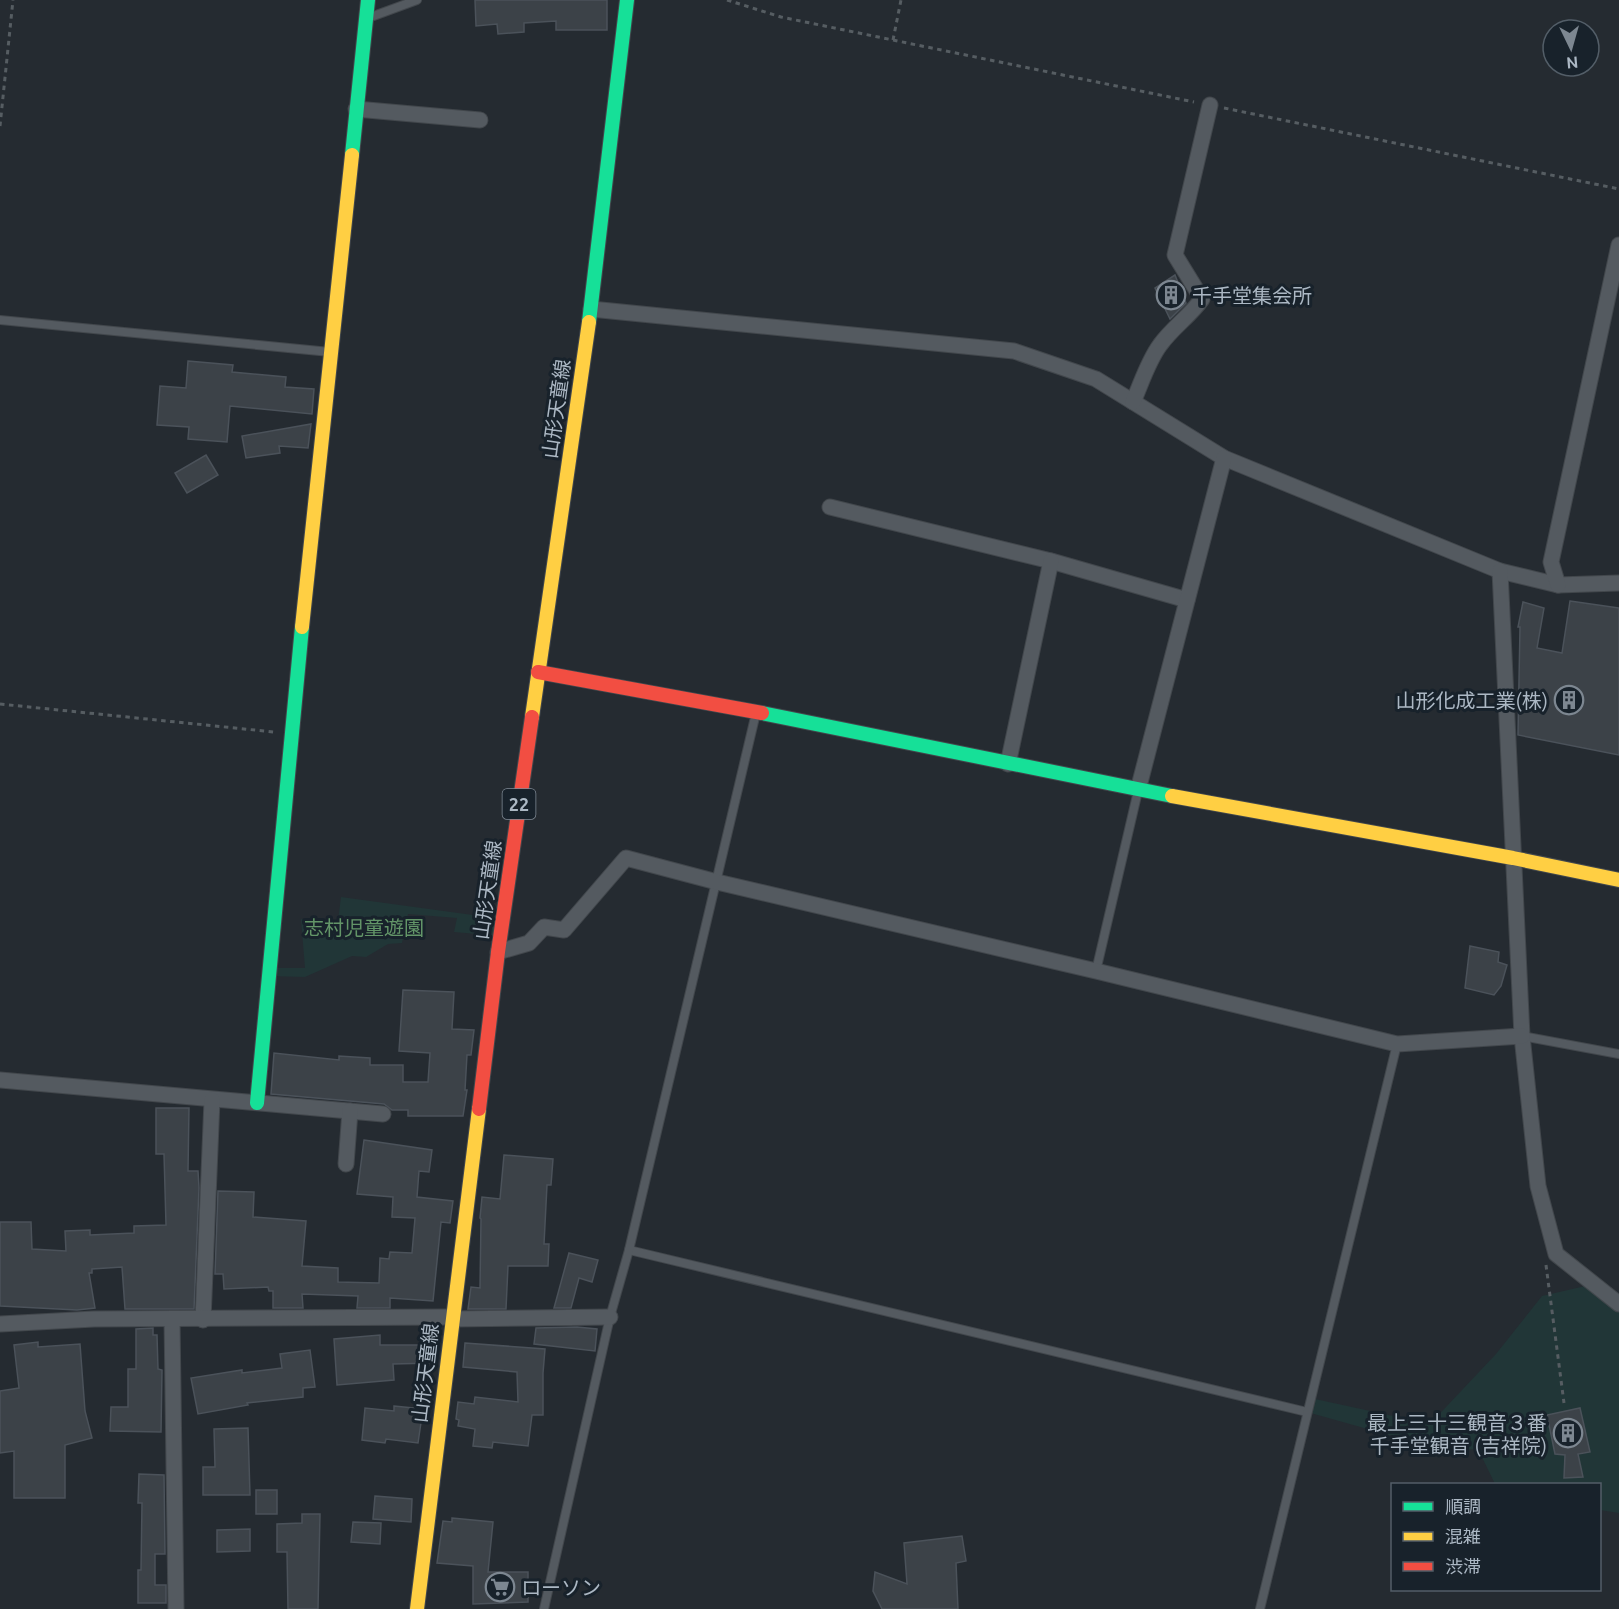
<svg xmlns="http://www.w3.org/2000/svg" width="1619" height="1609" font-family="Ubuntu,'Noto Sans JP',sans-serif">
<rect width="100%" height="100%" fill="#252b31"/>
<g fill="#213637">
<polygon points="341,897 502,919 500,936 454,932 457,918 408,914 402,943 388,944 366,957 352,956 305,977 268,976 269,968 305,968 301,919 338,921"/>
<polygon points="1594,1284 1619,1304 1619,1513 1600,1510 1600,1484 1495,1484 1478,1449 1446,1451 1307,1412 1315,1399 1430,1424 1496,1354 1542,1296"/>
</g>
<g fill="#3c4248" stroke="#4b525a" stroke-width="1.5">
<polygon points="475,0 607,0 607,30 556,30 556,21 524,23 524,32 498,34 497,24 476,26"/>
<polygon points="1175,275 1186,303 1170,319 1155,288"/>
<polygon points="188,361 233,365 232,372 286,377 285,387 314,389 312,414 230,406 227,442 188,439 189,427 157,425 160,386 186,388"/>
<polygon points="311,424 308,448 279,446 280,453 246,458 242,436"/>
<polygon points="206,455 218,475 187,493 175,473"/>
<polygon points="1570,601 1619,608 1619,755 1518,735 1520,627 1518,627 1523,602 1544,608 1537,648 1562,653"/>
<polygon points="1470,946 1499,952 1498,962 1507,965 1501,986 1494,995 1465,988"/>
<polygon points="403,990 454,992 452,1029 474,1030 471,1055 467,1055 465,1090 467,1090 463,1116 408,1116 408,1110 392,1110 384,1104 271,1094 274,1053 339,1060 339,1056 370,1058 370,1065 403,1065 403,1082 428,1082 430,1053 399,1051"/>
<polygon points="156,1108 189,1108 188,1171 198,1171 199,1188 194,1309 125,1309 122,1267 92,1269 92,1273 89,1273 95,1308 77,1310 0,1306 0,1222 31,1222 32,1249 66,1251 65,1231 90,1230 90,1235 134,1233 134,1226 166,1225 164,1154 156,1154"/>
<polygon points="364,1140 432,1150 429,1172 419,1171 417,1197 453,1201 450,1223 441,1222 433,1301 390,1298 390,1308 357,1308 358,1296 302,1294 303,1308 273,1308 273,1291 269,1291 268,1287 224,1289 223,1274 215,1274 218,1191 254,1192 253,1217 306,1221 302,1266 338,1268 338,1282 379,1283 380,1258 389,1259 390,1252 412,1253 415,1218 392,1217 393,1197 357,1194"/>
<polygon points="504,1155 553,1159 551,1185 547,1185 544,1244 549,1244 548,1266 508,1266 506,1309 468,1309 471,1287 480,1288 481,1219 480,1218 482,1197 500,1199"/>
<polygon points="569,1253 598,1260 592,1282 579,1278 571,1308 554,1308"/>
<polygon points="577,1327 597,1329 595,1351 534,1344 536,1328"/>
<polygon points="153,1328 153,1335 157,1335 158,1369 162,1370 161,1432 110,1431 111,1407 128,1407 128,1369 136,1369 136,1329"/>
<polygon points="380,1335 380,1345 433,1345 433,1363 393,1364 394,1380 337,1385 334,1339"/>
<polygon points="38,1342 38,1347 80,1344 85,1411 92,1438 65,1445 65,1498 14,1498 14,1451 0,1453 0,1391 19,1388 14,1345"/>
<polygon points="465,1343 545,1349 543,1373 543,1415 532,1415 528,1446 493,1442 492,1448 473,1446 475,1429 458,1426 459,1420 456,1419 458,1402 474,1404 475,1397 518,1402 517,1372 463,1367"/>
<polygon points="310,1350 315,1387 303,1388 303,1397 247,1403 248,1405 198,1414 191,1378 242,1370 242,1373 282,1368 280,1354"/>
<polygon points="394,1406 423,1409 418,1443 386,1439 385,1443 362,1440 365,1408 394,1411"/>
<polygon points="1580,1408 1590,1452 1578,1454 1583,1477 1564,1478 1565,1455 1555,1454 1547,1415"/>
<polygon points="248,1428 250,1495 203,1495 203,1467 215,1467 214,1429"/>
<polygon points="139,1474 164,1475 165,1554 155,1554 155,1585 166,1585 166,1603 138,1603 138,1570 141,1570 142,1503 138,1503"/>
<rect x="256" y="1490" width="21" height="24"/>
<polygon points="375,1496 412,1499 411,1522 373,1519"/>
<polygon points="302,1514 320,1514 318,1609 288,1609 287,1552 277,1552 277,1524 302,1523"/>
<polygon points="452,1518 493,1522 488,1572 528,1572 528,1602 473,1604 473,1566 437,1563 443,1521 452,1522"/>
<polygon points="353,1522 381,1523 380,1544 351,1542"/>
<polygon points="250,1529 250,1551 217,1552 217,1530"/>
<polygon points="962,1536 966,1561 956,1563 958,1609 882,1609 873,1591 875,1572 907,1584 904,1543"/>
</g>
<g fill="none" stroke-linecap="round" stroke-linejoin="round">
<g stroke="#42474c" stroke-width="10">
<g id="lane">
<polyline points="368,18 417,0"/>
<polyline points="0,320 330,352"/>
<polyline points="1096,971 1138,791"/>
<polyline points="1522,1036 1619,1054"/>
<polyline points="629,1250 1307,1412"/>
<polyline points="544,1609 610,1317 629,1250 756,713"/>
<polyline points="1260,1609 1397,1044"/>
</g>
</g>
<g stroke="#42474c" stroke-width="17">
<g id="street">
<polyline points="356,109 480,120"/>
<polyline points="591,309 1014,351 1096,379 1224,458 1500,571 1558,585 1619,583"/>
<path d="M 1133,402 C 1141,384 1148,361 1160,345 C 1172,328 1190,316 1202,299 L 1175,255 L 1210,105"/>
<polyline points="830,507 1051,561 1187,600"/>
<polyline points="1500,571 1522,1036 1538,1186 1556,1254 1619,1304"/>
<polyline points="1558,585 1551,562 1619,245"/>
<polyline points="1008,764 1051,561"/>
<polyline points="1138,790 1224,458"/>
<polyline points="498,952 529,943 544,927 564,930 626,858 717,882 1096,971 1397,1044 1522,1036"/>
<polyline points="0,1080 383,1114"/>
<polyline points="346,1164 350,1111"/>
<polyline points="172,1319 176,1609"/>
<polyline points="452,1319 610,1317"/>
<polyline points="203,1320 212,1100"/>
<polyline points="0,1324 94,1319 452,1317"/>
</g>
</g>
<g stroke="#42474c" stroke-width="16">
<g id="fast">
<polyline points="352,155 368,0"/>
<polyline points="589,322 627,0"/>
<polyline points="762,713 1172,796"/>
<polyline points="257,1103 302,627"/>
</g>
</g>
<g stroke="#42474c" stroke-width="16">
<g id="slow">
<polyline points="302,627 352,155"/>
<polyline points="532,717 589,322"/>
<polyline points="1172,796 1513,858 1619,880"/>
<polyline points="417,1609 479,1109"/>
</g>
</g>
<g stroke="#42474c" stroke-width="16">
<g id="jam">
<polyline points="538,672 762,713"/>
<polyline points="479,1109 498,952 532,717"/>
</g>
</g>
<g stroke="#565d62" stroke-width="3" stroke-dasharray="4.5 4.5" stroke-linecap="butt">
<polyline points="727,0 781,17 1194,102"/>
<polyline points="893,40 901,0"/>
<polyline points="1224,108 1619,189"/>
<polyline points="0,126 13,0"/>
<polyline points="0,704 274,732"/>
<polyline points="1546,1265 1564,1403"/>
</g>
<use href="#lane" stroke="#545a60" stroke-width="8"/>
<use href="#street" stroke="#545a60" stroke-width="15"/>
<use href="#fast" stroke="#16e098" stroke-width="14"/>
<use href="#slow" stroke="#ffcf43" stroke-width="14"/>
<use href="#jam" stroke="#f24e42" stroke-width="14"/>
</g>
<defs>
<g id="building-ring" transform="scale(1.5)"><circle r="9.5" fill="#18222b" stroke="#7d8791" stroke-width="1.5"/><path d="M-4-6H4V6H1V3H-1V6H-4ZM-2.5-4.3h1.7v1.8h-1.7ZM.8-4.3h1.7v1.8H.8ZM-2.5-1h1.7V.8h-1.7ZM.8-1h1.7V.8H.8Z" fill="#7d8791"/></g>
<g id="supermarket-ring" transform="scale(1.5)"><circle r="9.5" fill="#18222b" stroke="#7d8791" stroke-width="1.5"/><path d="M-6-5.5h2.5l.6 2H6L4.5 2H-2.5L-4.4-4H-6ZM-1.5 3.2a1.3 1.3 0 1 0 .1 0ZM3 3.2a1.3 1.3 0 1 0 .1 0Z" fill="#7d8791"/></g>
</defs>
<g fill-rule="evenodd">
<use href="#building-ring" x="1171" y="295"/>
<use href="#building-ring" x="1569" y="700"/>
<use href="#building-ring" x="1568" y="1433"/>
<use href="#supermarket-ring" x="500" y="1587"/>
</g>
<g text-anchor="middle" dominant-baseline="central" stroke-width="6" stroke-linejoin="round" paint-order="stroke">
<rect fill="#18222b" stroke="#808b96" stroke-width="1.5" x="502.5" y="789" width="33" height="30" rx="4.5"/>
<g font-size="18" font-weight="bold" fill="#acb8c4">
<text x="519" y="804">22</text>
</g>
<g font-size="20" fill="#acb8c4" stroke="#18222b" text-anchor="start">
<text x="1192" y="295">千手堂集会所</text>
<text x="1548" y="700" text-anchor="end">山形化成工業(株)</text>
<text x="1547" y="1422" text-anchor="end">最上三十三観音３番<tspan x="1547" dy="23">千手堂観音 (吉祥院)</tspan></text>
<text x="521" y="1587">ローソン</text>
</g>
<g font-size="20" fill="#acb8c4" stroke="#18222b">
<text transform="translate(556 409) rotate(-82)">山形天童線</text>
<text transform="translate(487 890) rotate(-82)">山形天童線</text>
<text transform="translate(425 1373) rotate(-83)">山形天童線</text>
</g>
<g font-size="20" fill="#639568" stroke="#18222b">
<text x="364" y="927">志村児童遊園</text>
</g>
</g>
<rect x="1391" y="1483" width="210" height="108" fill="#18222b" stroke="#535e68" stroke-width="1.5"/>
<rect x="1403" y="1502" width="30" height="9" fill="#16e098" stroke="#535e68" stroke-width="1.5"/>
<text x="1445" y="1513" font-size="18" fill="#acb8c4">順調</text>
<rect x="1403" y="1532" width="30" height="9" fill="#ffcf43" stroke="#535e68" stroke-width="1.5"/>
<text x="1445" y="1543" font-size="18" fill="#acb8c4">混雑</text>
<rect x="1403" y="1562" width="30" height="9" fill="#f24e42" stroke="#535e68" stroke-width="1.5"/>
<text x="1445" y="1573" font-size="18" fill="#acb8c4">渋滞</text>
<g transform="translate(1571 48) rotate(175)"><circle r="28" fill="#18222b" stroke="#535e68" stroke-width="1.5"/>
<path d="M0-4.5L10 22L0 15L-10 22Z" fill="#7d8791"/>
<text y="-9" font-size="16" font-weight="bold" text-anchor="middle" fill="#acb8c4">N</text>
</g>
</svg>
